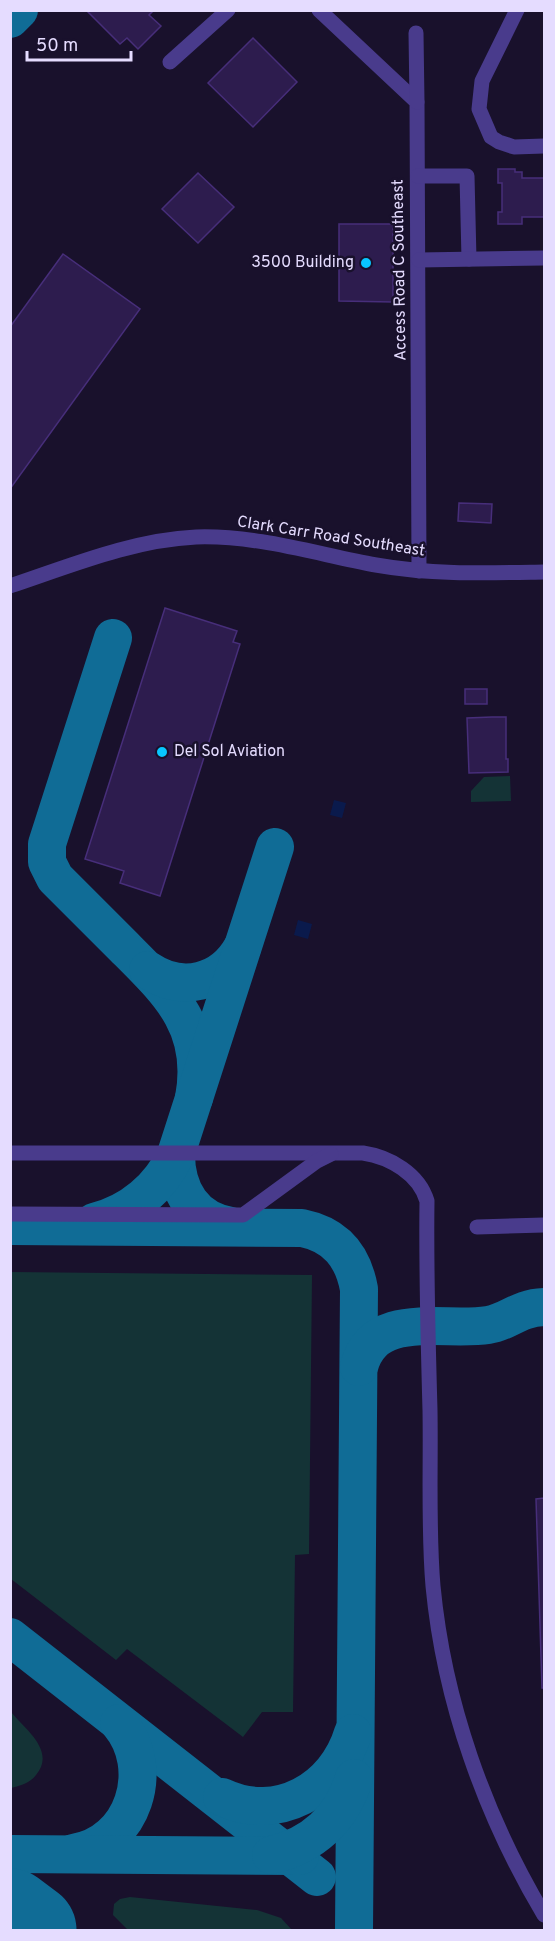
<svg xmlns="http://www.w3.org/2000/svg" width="555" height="1941" font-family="Overpass,sans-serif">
<rect width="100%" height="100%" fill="#19112c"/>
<g fill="#143336">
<polygon points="510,776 511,801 471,802 471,791 484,777"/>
<polygon points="11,1272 312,1275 309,1554 295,1555 293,1712 262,1712 243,1737 127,1649 116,1660 11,1579"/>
<path d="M 11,1712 C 26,1730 56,1751 36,1775 C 30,1783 20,1786 11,1788 Z"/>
<polygon points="130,1897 257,1910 281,1918 292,1930 128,1930 113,1915 114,1904 120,1899"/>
</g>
<g fill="#0a1a4c">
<polygon points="334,800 346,803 342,818 330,815"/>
<polygon points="298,920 312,924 308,939 294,935"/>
</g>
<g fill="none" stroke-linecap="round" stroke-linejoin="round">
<g stroke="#106c96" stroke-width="38">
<polyline points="10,19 19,10"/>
<path d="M 113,638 L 47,844 L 47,862 L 55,878 C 78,901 101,924 124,947 C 170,993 207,1027 194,1098"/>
<path d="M 148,970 C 182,993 222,983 242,948"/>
<path d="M 176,1154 C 176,1191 194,1220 231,1226"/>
<path d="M 94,1222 C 131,1213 160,1188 176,1154 L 275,847"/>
<path d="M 10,1226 L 302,1228 C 336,1235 353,1256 359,1289 L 354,1930"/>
<path d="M 359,1367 C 374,1309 444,1332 488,1325 C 509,1322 517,1308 544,1307"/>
<polyline points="10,1637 317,1877"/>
<path d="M 222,1797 C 277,1823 336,1790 353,1733"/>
<path d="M 73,1853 C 134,1844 157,1768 119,1723"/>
<polyline points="10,1854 300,1856"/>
<path d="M 271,1855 C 312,1846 342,1819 354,1778"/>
</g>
<polyline stroke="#106c96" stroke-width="93" points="10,1915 30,1930"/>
</g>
<g fill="#2d1c4e" stroke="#472e7a" stroke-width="1.5">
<polygon points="86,10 154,10 149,15 161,26 138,49 127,38 120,44"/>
<polygon points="253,38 297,82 253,127 208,83"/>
<polygon points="498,169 515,169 515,172 522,172 522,178 544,178 544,217 522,217 522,224 498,224 498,212 502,212 502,183 498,183"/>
<polygon points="198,173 234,207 198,243 162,209"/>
<polygon points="339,224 393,224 393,302 339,301"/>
<polygon points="63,254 140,309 10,489 10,327"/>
<polygon points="459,503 492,504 491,523 458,521"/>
<polygon points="165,608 237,631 233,642 240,644 160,896 120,883 124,871 85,859"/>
<rect x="465" y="689" width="22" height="15"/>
<polygon points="492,717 506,717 506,759 508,759 508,772 469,773 467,718"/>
<polygon points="544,1498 544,1688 542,1688 536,1499"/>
</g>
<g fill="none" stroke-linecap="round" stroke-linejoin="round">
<g stroke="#493b8c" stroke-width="15">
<polyline points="319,10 417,102 419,571"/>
<polyline points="517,10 482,81 479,109 491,137 499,142 514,147 544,146"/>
<polyline points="416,33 417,102"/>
<polyline points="170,62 228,10"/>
<polyline points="418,176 467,176 469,259"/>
<polyline points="419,260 544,258"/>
<path d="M 10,586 C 70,566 132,540 196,537 C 258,535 316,554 376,565 C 432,575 488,573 544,572"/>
<path d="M 10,1153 L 363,1153 C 390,1157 419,1174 427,1201 C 426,1270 428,1340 430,1410 C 431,1468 428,1528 433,1586 C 444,1702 485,1816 544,1915"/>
<polyline points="10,1214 243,1215 317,1161 331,1154"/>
<polyline points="477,1227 544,1225"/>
</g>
</g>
<g fill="#08c6ff" stroke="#19112c" stroke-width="2">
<circle cx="366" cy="263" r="6"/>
<circle cx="162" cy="752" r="6"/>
</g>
<g text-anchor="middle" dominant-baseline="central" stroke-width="5" stroke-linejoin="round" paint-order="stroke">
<g font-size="16" fill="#e5dcff" stroke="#19112c" text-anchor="end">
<text x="354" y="263">3500 Building</text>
<text x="174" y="752" text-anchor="start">Del Sol Aviation</text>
</g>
<g font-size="16" fill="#e5dcff" stroke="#19112c">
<text transform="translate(400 270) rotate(-91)">Access Road C Southeast</text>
<text transform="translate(331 537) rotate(9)">Clark Carr Road Southeast</text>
</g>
</g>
<rect width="555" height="1941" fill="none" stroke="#e5dcff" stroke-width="24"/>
<path d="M27 51v9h104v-9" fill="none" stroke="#e5dcff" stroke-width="3"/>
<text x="36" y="51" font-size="18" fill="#e5dcff" stroke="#19112c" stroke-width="4.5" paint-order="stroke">50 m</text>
</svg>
